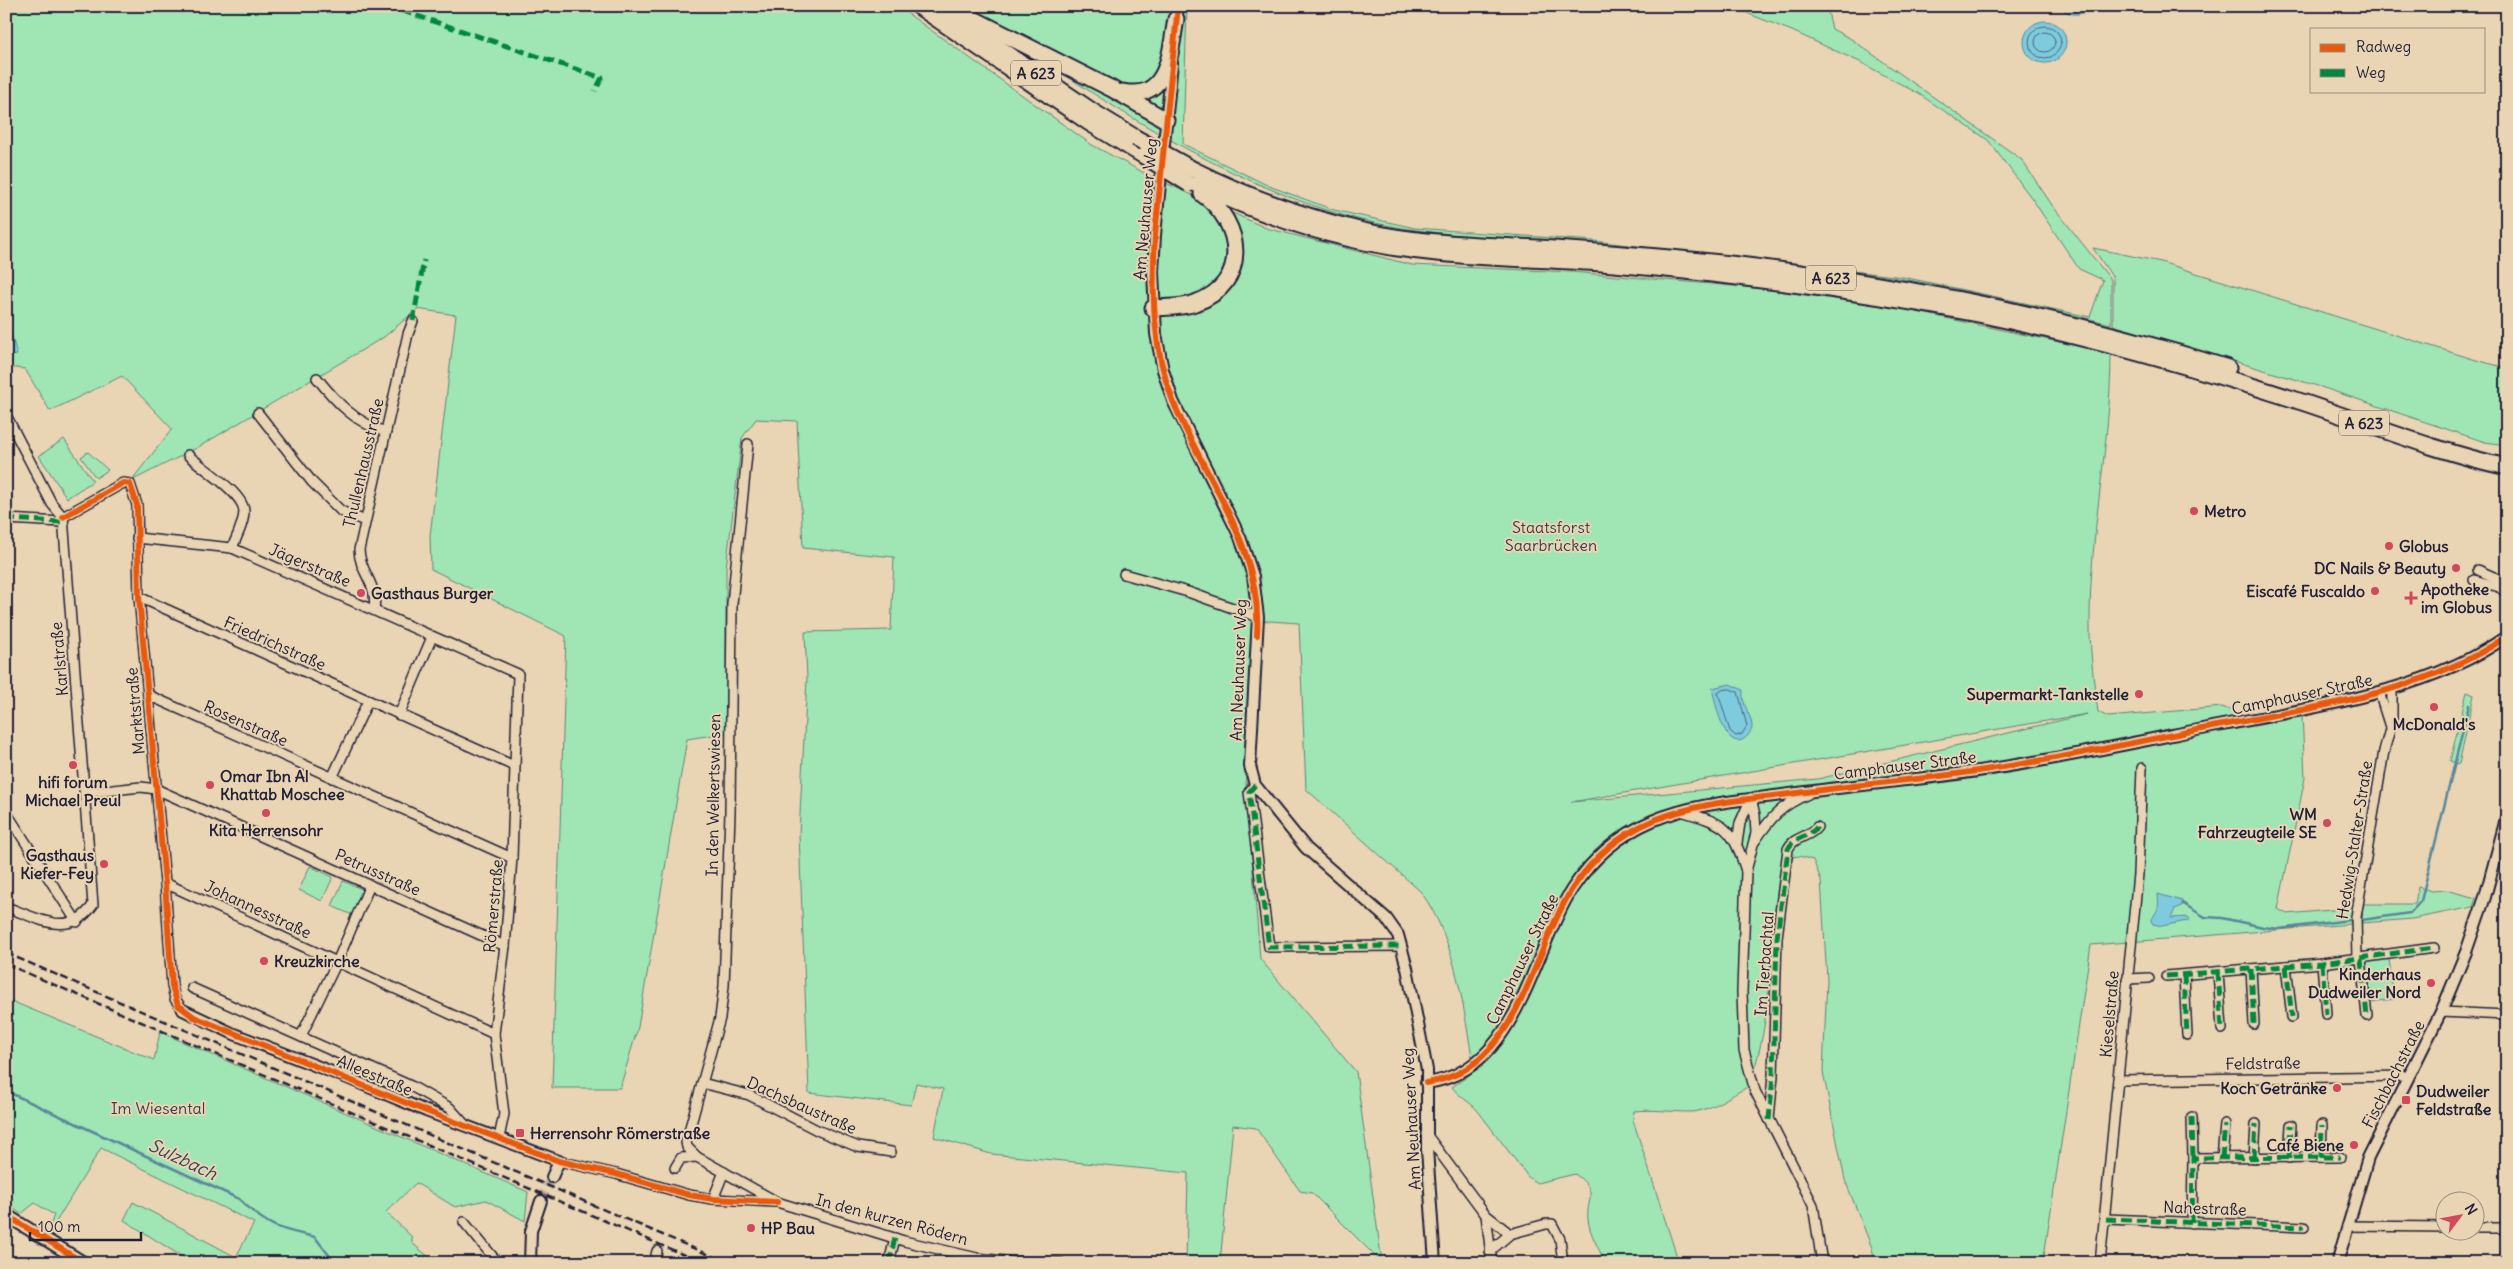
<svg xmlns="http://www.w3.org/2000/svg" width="2513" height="1269" font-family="Delius,sans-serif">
<rect width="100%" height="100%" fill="#e9d4b3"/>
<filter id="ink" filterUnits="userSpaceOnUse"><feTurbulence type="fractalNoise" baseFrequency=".02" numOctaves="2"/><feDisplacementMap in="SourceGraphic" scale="10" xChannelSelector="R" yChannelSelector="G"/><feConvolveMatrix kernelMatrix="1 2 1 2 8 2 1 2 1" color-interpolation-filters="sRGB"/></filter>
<g filter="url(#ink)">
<g fill="#9fe6b4" stroke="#608478" fill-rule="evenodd">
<path d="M 6,6 L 897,6 L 1092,145 L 1150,176 L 1266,228 L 1412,265 L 1571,272 L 1758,288 L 1903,309 L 2111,353 C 2111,444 2089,534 2090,625 C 2090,655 2094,684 2098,712 L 2108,717 L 2222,707 L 2257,721 L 2302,714 L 2305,778 L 2278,909 L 2287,914 L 2353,908 L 2351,924 L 2091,945 L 2043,1263 L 1875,1263 L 1872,1248 L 1845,1180 L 1823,1072 L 1827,980 L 1821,880 L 1813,860 L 1799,856 L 1782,859 C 1780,877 1776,894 1775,912 C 1769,972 1770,1031 1748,1087 C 1731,1095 1709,1112 1690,1112 C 1671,1112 1653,1109 1634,1111 L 1633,1120 L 1679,1263 L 1605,1263 C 1600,1250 1589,1233 1588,1219 C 1586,1198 1600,1192 1575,1174 L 1537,1183 L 1529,1178 L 1478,1111 C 1470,1101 1460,1098 1452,1087 L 1468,1076 L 1474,1068 C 1463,1008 1457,942 1421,892 L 1306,789 L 1299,623 L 1254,620 L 1245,770 L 1260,959 L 1356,1072 L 1382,1263 L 1312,1193 L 1300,1191 L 1256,1128 L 1233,1125 L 1220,1263 L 1186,1263 L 1188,1173 L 991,1154 L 934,1137 L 943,1089 L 916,1083 L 911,1105 L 809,1093 L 799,834 L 807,679 L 805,632 L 891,630 L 894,557 L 803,548 L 797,421 L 756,419 L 742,438 L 726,568 L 726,733 L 687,739 L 638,1027 L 620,1088 L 552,1088 L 566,636 L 431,569 L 430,536 L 456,315 L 417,309 L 384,337 L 195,449 L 131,481 L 172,429 L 122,376 L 50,411 L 25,369 L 6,367 ZM 2087,714 L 1818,779 L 1571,802 Z"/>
<path d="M 964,6 L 1187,6 L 1183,144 L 1269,186 L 1334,210 L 1415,228 L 1594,241 L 1903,277 L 2090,317 L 2103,280 L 2079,269 L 2033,200 L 1988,140 L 1919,94 L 1860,62 L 1792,31 L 1729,6 L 1832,6 L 1828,12 L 1832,29 L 1851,39 L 2021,159 L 2052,205 L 2111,280 L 2111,324 C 2042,308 1972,291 1903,279 C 1813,263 1721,256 1631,247 C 1533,237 1422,241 1329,211 C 1196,168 1078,85 964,6 Z"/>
<polygon points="2093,248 2161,262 2476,360 2507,368 2507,445 2485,442 2321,387 2113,325 2113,278"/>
<polygon points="64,439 93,481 67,498 39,456"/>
<polygon points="88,452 108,470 96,478 81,457"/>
<polygon points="2467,692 2474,695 2459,764 2450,761"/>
<polygon points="310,866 333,877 322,901 299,890"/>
<polygon points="343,881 364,890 352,915 332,906"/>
<polygon points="2418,887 2432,891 2446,890 2476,898 2473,907 2412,919 2362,923 2363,904 2415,904"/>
<polygon points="2389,959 2394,999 2371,1002 2366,962"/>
<polygon points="6,999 154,1060 160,1032 528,1192 525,1221 486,1200 455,1207 416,1183 386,1212 412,1237 412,1243 430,1258 422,1263 192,1263 124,1220 133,1202 236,1257 254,1223 101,1148 51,1230 49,1229 54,1215 35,1203 21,1214 6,1203"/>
</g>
<g fill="#7ecbdd" stroke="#59879c">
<path d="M 2060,6 L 2093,6 C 2083,16 2070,18 2060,6 Z"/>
<circle cx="2045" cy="42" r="21"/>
<polygon points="6,313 17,355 6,357"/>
<path d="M 1730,684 L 1743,690 C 1741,705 1753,717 1752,728 C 1751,733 1746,738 1742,740 C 1724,748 1715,702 1712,688 Z"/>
<path d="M 2158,894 L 2182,901 L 2183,905 L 2175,909 L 2171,918 L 2188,917 L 2190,919 L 2187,921 L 2162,926 L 2153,924 L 2151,921 C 2159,906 2159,912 2158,894 Z"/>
</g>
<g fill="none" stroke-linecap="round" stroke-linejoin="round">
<g stroke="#47667c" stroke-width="1">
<circle cx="2045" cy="42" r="16"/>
<circle cx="2045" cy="42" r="10"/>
<polygon points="1730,689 1738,692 1747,726 1742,734 1736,736 1730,731 1718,693 1722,690"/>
</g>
<g stroke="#59879c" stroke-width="2.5">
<polyline points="2182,903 2205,917 2222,918 2263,927 2279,929 2350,920"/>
<polyline points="2362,920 2410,913 2421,901 2469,705"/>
<path d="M 6,1091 L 239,1199 C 267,1226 277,1229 315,1237 L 335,1263"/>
</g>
<polyline stroke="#c1b09b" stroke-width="10" stroke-dasharray="10 5" stroke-linecap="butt" points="541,1201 552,1177"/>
<g stroke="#22223b" stroke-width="12">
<g id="minor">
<path d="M 317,378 C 337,403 356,423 386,432"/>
<polyline points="258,413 312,482 341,511 365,521"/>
<polyline points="6,415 52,504 63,517"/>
<polyline points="748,444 732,604 730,813 724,986 720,1018 686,1142 687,1147 697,1157 777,1202 904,1241 977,1258 1013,1262 1061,1263"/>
<path d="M 188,455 C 202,468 243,493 244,511 C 244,523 237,536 232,548"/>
<polyline points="63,517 123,483 130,484 137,505 139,597 165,883 172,986 175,999 183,1010"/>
<polyline points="6,519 62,522"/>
<polyline points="137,538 232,548 518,674 512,858 505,946 494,1034 504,1114 499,1138"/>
<polyline points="2478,570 2507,583"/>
<polyline points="1124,574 1188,592 1258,617"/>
<polyline points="2474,580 2499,587 2507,593"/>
<polyline points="139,597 514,766"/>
<path d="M 374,609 C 378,583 360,574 359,550 L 408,334 L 413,321"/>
<polyline points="2379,692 2390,727"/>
<polyline points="148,695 512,858"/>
<polyline points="399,715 432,637"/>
<polyline points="332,778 368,701"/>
<polyline points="1255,785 1249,792 1269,947 1401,946"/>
<polyline points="85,793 141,787 156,789 505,946"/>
<polyline points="1751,798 1755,815 1756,833 1746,871 1742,992 1744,1050 1755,1091 1813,1205 1822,1263"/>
<path d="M 1681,811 C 1725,824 1732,826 1746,871"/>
<polyline points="6,812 77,922"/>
<path d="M 1755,841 C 1771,817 1782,805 1808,794"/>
<polyline points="1737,843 1740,823 1751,798"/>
<polyline points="165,883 494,1034"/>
<path d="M 6,907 C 38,918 69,939 93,905 L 63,517"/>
<polyline points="2357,959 2356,917 2384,751 2392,722 2392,688"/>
<polyline points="2361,959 2367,1016"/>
<polyline points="2322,963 2326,1014"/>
<polyline points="2286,966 2292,1017"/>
<polyline points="2251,969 2254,1024"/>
<polyline points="2218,972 2222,1029"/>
<polyline points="2184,975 2187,1035"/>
<polyline points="2166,976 2322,963 2434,948"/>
<polyline points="2127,979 2149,978"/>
<polyline points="192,988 411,1086 450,1108 466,1126"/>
<polyline points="2441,1012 2507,1015"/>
<polyline points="301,1036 337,962 370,885"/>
<polyline points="2118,1080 2409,1076"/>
<polyline points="702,1083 749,1095 817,1130 858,1147 891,1152"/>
<polyline points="2192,1117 2193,1158"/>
<path d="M 1769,1119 L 1773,1076 L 1777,938 L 1788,849 C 1794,836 1809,838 1817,827"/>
<polyline points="1426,1134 1486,1215 1510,1234"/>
<polyline points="2321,1157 2322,1125"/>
<polyline points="2222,1158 2225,1124"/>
<polyline points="2254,1158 2256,1124"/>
<polyline points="2289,1158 2291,1125"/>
<polyline points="559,1161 616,1174 689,1195 713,1199 774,1202"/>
<polyline points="675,1168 681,1158 697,1157"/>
<polyline points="713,1199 724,1172"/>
<polyline points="1486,1215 1492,1263"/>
<polyline points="2106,1219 2304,1227"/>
<polyline points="464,1222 498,1263"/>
<polyline points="2192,1223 2193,1158 2340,1157"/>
<polyline points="2347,1226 2446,1227"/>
<polyline points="2476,1228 2507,1228"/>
<polyline points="1490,1251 1510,1234 1546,1224 1552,1224 1560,1239 1563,1263"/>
<polyline points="654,1263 657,1251"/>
<polyline points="889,1263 895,1238"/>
<polyline points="2100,1263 2138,874 2142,768"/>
</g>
</g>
<g stroke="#22223b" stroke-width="14">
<g id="tertiary">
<polyline points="1176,24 1178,6"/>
<polyline points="1172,63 1155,235 1153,272 1156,334 1163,370 1173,401 1240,537 1253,576 1258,617 1250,766 1255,785 1306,848 1386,918 1398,935 1407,968 1427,1070 1427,1149 1435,1263"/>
<polyline points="183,1010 234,1034 350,1079 426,1111 559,1161 552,1177"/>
<path d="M 1426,1083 C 1518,1072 1531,953 1572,889 C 1592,859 1619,835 1652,821 C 1690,805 1732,801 1774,796 C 1821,790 1868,784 1916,779 C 2017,768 2117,746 2217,726 C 2310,708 2429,692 2507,636"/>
<polyline points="530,1263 531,1231 541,1201"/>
<polyline points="2337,1263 2368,1158 2441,1012 2466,952 2485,897 2507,815"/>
</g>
</g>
<g stroke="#22223b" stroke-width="15">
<polyline id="secondary" points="6,1215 84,1263"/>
</g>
<g stroke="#22223b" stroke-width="19">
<g id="motorway">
<polyline points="918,6 1088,122 1144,156"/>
<polyline points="937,6 1095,113 1136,138"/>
<polyline points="948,6 1112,89 1166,120"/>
<path d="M 1123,92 C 1169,101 1170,52 1176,19"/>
<path d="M 1194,170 C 1247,197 1305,217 1363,231 C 1426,245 1490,245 1554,249 C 1615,253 1677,258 1739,265 C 1904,285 2069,318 2228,368"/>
<path d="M 1190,181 C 1267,219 1352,245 1437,253 C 1496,259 1555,259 1614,264 C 1736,275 1857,291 1978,314 C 2084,336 2190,366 2293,399 C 2364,422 2434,451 2507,467"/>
<path d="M 1153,308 C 1167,307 1182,308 1195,303 C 1250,284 1244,223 1202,194"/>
</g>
</g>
<use href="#minor" stroke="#e9d4b3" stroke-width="9"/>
<use href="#tertiary" stroke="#e9d4b3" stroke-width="10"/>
<use href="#secondary" stroke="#e9d4b3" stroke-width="11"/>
<use href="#motorway" stroke="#e9d4b3" stroke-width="15"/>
<g stroke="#22223b" stroke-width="2.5" stroke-dasharray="8 4" stroke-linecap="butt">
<polyline points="6,953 728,1263"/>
<polyline points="6,964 703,1263"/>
</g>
<g stroke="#22223b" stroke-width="19" stroke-linecap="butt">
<g id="motorway-bridge">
<polyline points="1136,138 1194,170"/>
<polyline points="1144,156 1189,184"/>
</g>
</g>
<use href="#motorway-bridge" stroke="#e9d4b3" stroke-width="15"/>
<g stroke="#00873e" stroke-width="5" stroke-dasharray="10 5" stroke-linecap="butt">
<polyline points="388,6 602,78 595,91"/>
<polyline points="413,321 424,260"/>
<polyline points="6,519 62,522"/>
<polyline points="1255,785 1249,792 1269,947 1401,946"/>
<polyline points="2361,959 2367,1016"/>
<polyline points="2322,963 2326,1014"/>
<polyline points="2286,966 2292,1017"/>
<polyline points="2251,969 2254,1024"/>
<polyline points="2218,972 2222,1029"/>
<polyline points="2184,975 2187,1035"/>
<polyline points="2166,976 2322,963 2434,948"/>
<polyline points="2192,1117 2193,1158"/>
<path d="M 1769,1120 L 1773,1076 L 1777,938 L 1788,849 C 1794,836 1809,838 1817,827"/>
<polyline points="2321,1157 2322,1125"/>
<polyline points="2222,1158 2225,1124"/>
<polyline points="2254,1158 2256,1124"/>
<polyline points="2289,1158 2291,1125"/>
<polyline points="2106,1219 2304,1227"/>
<polyline points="2192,1223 2193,1158 2340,1157"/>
<polyline points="889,1263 895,1238"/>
</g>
<g stroke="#e9d4b3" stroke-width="9">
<g id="cycleway">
<path d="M 1178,6 L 1155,235 C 1152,292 1152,348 1173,401 C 1204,479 1263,545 1257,635"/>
<polyline points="63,517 123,483 130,484 137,505 139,597 165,883 172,986 178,1005 194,1017 426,1111 559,1161 616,1174 689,1195 713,1199 777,1202"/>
<path d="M 1426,1083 C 1518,1072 1531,953 1572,889 C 1592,859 1619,835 1652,821 C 1690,805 1732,801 1774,796 C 1821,790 1868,784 1916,779 C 2017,768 2117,746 2217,726 C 2310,708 2429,692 2507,636"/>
<polyline points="6,1215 84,1263"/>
</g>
</g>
<use href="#cycleway" stroke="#e8590c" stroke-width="6"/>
</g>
</g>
<g fill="#d1495b" stroke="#e9d4b3" stroke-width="2">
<circle cx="2194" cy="511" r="5"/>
<circle cx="2389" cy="546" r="5"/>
<circle cx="2456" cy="568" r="5"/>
<circle cx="2375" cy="591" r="5"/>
<circle cx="361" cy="593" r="5"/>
<path d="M2408.5 590.5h5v5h5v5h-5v5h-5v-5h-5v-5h5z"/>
<circle cx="2139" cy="694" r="5"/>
<circle cx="2434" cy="707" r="5"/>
<circle cx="73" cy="765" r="5"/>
<circle cx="210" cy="785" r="5"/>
<circle cx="266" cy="813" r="5"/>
<circle cx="2327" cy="823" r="5"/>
<circle cx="104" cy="864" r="5"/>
<circle cx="264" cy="961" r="5"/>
<circle cx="2431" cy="983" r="5"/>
<circle cx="2337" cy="1088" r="5"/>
<rect x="2401" y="1095" width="10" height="10" rx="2.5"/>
<rect x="515" y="1128" width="10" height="10" rx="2.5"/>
<circle cx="2354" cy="1145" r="5"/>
<circle cx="751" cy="1228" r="5"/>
</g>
<g text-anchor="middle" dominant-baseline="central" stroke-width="4" stroke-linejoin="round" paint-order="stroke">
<g fill="#e9d4b3" stroke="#5e575f" stroke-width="1">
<rect x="1011" y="60.5" width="50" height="25" rx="4"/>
<rect x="1806" y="265.5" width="50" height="25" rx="4"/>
<rect x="2339" y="410.5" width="50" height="25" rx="4"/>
</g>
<g font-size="15" font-weight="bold" fill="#22223b">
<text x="1036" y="73">A 623</text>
<text x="1831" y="278">A 623</text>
<text x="2364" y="423">A 623</text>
</g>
<g font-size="16" fill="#22223b" stroke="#e9d4b3">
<text transform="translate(1145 209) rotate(-85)">Am Neuhauser Weg</text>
<text transform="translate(363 463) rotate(-77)">Thullenhausstraße</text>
<text transform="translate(310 565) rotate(23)">Jägerstraße</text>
<text transform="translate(275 643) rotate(24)">Friedrichstraße</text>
<text transform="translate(59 659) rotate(-95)">Karlstraße</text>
<text transform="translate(1238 670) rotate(-88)">Am Neuhauser Weg</text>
<text transform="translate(2302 694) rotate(-12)">Camphauser Straße</text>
<text transform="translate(135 711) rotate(-95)">Marktstraße</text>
<text transform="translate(246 723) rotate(24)">Rosenstraße</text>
<text transform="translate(1905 765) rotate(-7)">Camphauser Straße</text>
<text transform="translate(713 795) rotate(-89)">In den Welkertswiesen</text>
<text transform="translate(2354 840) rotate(-81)">Hedwig-Stalter-Straße</text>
<text transform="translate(378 872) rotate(24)">Petrusstraße</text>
<text transform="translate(493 906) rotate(-85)">Römerstraße</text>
<text transform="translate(258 909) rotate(25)">Johannesstraße</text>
<text transform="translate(1522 959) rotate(-64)">Camphauser Straße</text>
<text transform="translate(1764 964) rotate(-86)">Im Tierbachtal</text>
<text transform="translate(2109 1014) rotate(-85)">Kieselstraße</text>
<text transform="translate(2263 1063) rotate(-1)">Feldstraße</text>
<text transform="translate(2393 1074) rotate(-63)">Fischbachstraße</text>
<text transform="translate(375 1075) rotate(23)">Alleestraße</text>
<text transform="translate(802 1105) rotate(24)">Dachsbaustraße</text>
<text transform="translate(1411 1119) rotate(-93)">Am Neuhauser Weg</text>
<text transform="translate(2205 1208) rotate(2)">Nahestraße</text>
<text transform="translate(892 1219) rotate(15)">In den kurzen Rödern</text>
</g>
<g font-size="16" font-weight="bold" fill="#22223b" stroke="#e9d4b3" text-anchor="start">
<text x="2204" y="511">Metro</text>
<text x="2399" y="546">Globus</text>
<text x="2446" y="568" text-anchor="end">DC Nails &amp; Beauty</text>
<text x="2421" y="589">Apotheke<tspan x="2421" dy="18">im Globus</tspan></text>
<text x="2365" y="591" text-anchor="end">Eiscafé Fuscaldo</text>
<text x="371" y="593">Gasthaus Burger</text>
<text x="2129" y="694" text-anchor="end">Supermarkt-Tankstelle</text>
<text x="2434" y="724" text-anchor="middle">McDonald's</text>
<text x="220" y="776">Omar Ibn Al<tspan x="220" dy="18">Khattab Moschee</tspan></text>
<text x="73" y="782" text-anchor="middle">hifi forum<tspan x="73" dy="18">Michael Preul</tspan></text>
<text x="2317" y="814" text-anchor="end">WM<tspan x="2317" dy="18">Fahrzeugteile SE</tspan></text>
<text x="266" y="830" text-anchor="middle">Kita Herrensohr</text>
<text x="94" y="855" text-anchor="end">Gasthaus<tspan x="94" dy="18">Kiefer-Fey</tspan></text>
<text x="274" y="961">Kreuzkirche</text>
<text x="2421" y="974" text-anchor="end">Kinderhaus<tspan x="2421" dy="18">Dudweiler Nord</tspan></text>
<text x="2327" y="1088" text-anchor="end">Koch Getränke</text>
<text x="2416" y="1091">Dudweiler<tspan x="2416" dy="18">Feldstraße</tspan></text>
<text x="530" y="1133">Herrensohr Römerstraße</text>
<text x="2344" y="1145" text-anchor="end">Café Biene</text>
<text x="761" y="1228">HP Bau</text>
</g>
<g font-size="16" fill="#353f4d" stroke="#e9d4b3">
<text x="1551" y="527">Staatsforst<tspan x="1551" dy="18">Saarbrücken</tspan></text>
<text x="158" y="1108">Im Wiesental</text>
</g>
<g font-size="18" font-style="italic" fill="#34445b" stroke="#e9d4b3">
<text transform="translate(183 1159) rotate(25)">Sulzbach</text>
</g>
</g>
<rect width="2513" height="1269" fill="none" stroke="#e9d4b3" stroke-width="25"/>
<rect x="12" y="12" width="2488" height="1244" fill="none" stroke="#22223b" stroke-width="2" filter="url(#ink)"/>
<rect x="2310" y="28" width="175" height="65" fill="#e9d4b3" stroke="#998d83"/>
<rect x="2320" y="44" width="25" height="8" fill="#e8590c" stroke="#998d83"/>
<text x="2356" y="52" font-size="15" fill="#22223b">Radweg</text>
<rect x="2320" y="69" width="25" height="8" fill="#00873e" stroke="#998d83"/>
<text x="2356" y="78" font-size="15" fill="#22223b">Weg</text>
<g transform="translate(2460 1216) rotate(58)"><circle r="24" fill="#e9d4b3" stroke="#998d83"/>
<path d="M0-4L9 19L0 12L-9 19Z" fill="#d1495b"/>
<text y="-8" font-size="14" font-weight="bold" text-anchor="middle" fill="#22223b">N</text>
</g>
<path d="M30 1232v8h111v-8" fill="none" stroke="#22223b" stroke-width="2.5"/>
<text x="38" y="1232" font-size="15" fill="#22223b" stroke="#e9d4b3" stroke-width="4" paint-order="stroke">100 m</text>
</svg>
